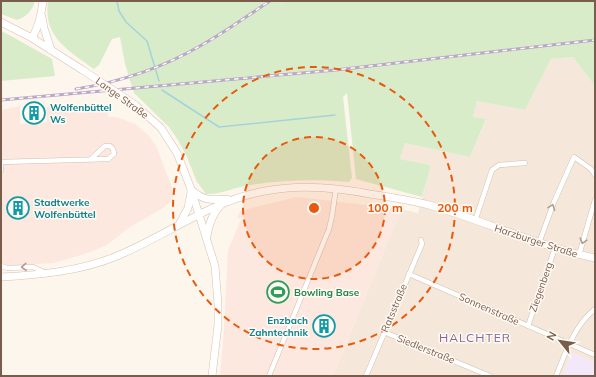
<svg xmlns="http://www.w3.org/2000/svg" width="596" height="377" font-family="Mulish,sans-serif">
<rect width="100%" height="100%" fill="#fdf6ec"/>
<polygon fill="#f5e8da" points="573,57 595,86 595,362 571,353 562,376 333,376 401,209 418,213 431,165 400,159 405,143 470,157 486,120 473,117 477,101 525,110 551,59"/>
<g fill="#fde8e0">
<polygon points="99,103 108,111 108,117 117,117 135,124 149,136 156,146 173,190 174,196 169,203 160,210 130,227 107,245 88,253 54,263 1,266 1,110 20,106 20,124 47,122 46,107"/>
<polygon points="297,197 401,209 333,376 220,376 224,329 228,250 241,219 237,217 240,211"/>
</g>
<polygon fill="#f3e8fa" points="571,353 595,362 595,376 562,376"/>
<g fill="#d8ecc9">
<path d="M 1,1 L 35,1 C 32,11 26,17 17,20 L 1,14 Z"/>
<path d="M 48,1 L 284,1 L 279,5 L 285,1 L 595,1 L 595,86 L 573,57 L 551,59 L 525,110 L 477,101 L 473,117 L 486,119 L 470,157 L 405,143 L 400,159 L 431,165 L 422,197 L 356,179 L 347,93 L 343,97 L 352,178 L 349,182 C 315,179 279,180 245,186 C 232,188 220,195 206,194 L 197,182 L 187,157 L 178,140 L 169,127 L 134,93 L 125,64 L 120,37 L 112,39 L 99,65 L 94,69 C 68,50 43,37 48,1 Z"/>
<polygon points="1,31 11,36 52,59 55,76 1,81"/>
</g>
<g fill="none" stroke-linecap="round" stroke-linejoin="round">
<g stroke="#a5d3da" stroke-width="1.5">
<polyline points="117,1 119,11 126,22 147,41 159,81"/>
<polyline points="162,90 219,127 335,115"/>
</g>
<g stroke="#d1beb0" stroke-width="5.5">
<g id="street">
<polyline points="1,162 108,159 114,154 113,149 110,146 105,146 91,159"/>
<polyline points="1,164 1,170"/>
<polyline points="475,221 492,170 499,165 525,163"/>
<polyline points="539,243 554,202 574,157 591,169 595,175"/>
<polyline points="579,255 595,200"/>
<polyline points="1,266 7,268 33,267 46,273"/>
<polyline points="409,274 595,355"/>
<polyline points="528,326 555,248"/>
<polyline points="384,332 490,376"/>
<polyline points="269,376 329,229 332,216 336,188"/>
<polyline points="366,376 422,244 421,240"/>
<path d="M 556,376 C 566,352 574,326 595,309"/>
</g>
</g>
<g stroke="#d6c0b0" stroke-width="8">
<g id="secondary">
<polyline points="42,17 44,28 51,50"/>
<polyline points="1,22 32,38 81,69"/>
<path d="M 32,38 C 39,26 41,15 43,1"/>
<polyline points="134,104 161,128 177,153 191,189 215,266 218,304 218,325 212,376"/>
<path d="M 191,190 C 205,201 210,200 227,199"/>
<polyline points="180,223 188,208 191,192"/>
<path d="M 207,236 C 209,224 212,214 221,205"/>
<path d="M 1,277 C 40,275 81,271 117,256 C 168,235 210,201 265,191 C 300,184 335,187 370,194 C 390,197 410,200 429,205 C 485,221 537,246 595,258"/>
</g>
</g>
<use href="#street" stroke="#fff" stroke-width="4.5"/>
<use href="#secondary" stroke="#fff" stroke-width="7"/>
<g stroke="#b9a8c9" stroke-width="3">
<g id="rail">
<path d="M 76,89 C 120,82 162,68 200,46 C 224,33 247,16 270,1"/>
<polyline points="1,100 336,70 595,40"/>
</g>
</g>
<use href="#rail" stroke="#fffaf3" stroke-width="1.5" stroke-dasharray="4.5" stroke-linecap="butt"/>
<g stroke="#d6c0b0" stroke-width="8" stroke-linecap="butt">
<polyline id="secondary-bridge" points="81,69 134,104"/>
</g>
<use href="#secondary-bridge" stroke="#fff" stroke-width="7"/>
</g>
<defs><path id="oneway-chevron" d="M-2-3.5L2.5 0L-2 3.5" fill="none" stroke-width="1.6" stroke-linecap="round" stroke-linejoin="round"/></defs>
<g stroke="#af9d94">
<use href="#oneway-chevron" transform="translate(552 207) rotate(-69)"/>
<use href="#oneway-chevron" transform="translate(583 241) rotate(107)"/>
<use href="#oneway-chevron" transform="translate(24 267) rotate(177)"/>
</g>
<circle cx="314" cy="208" r="71" fill="#e8590c" fill-opacity=".12"/>
<g fill="none" stroke="#e8590c" stroke-width="2" stroke-dasharray="7 5">
<circle cx="314" cy="208" r="71"/>
<circle cx="314" cy="208" r="141"/>
</g>
<defs>
<g id="building-ring" transform="scale(1.15)"><circle r="9.5" fill="#fffaf3" stroke="#0f9aa8" stroke-width="1.5"/><path d="M-4-6H4V6H1V3H-1V6H-4ZM-2.5-4.3h1.7v1.8h-1.7ZM.8-4.3h1.7v1.8H.8ZM-2.5-1h1.7V.8h-1.7ZM.8-1h1.7V.8H.8Z" fill="#0f9aa8"/></g>
<g id="stadium-ring" transform="scale(1.15)"><circle r="9.5" fill="#fffaf3" stroke="#2e9e5b" stroke-width="1.5"/><path d="M0-5a6.5 5 0 1 0 0 10a6.5 5 0 1 0 0-10ZM-3.5-1.8h7v3.6h-7Z" fill="#2e9e5b"/></g>
</defs>
<g fill-rule="evenodd">
<use href="#building-ring" x="34" y="113"/>
<use href="#building-ring" x="18" y="208"/>
<use href="#stadium-ring" x="278" y="292"/>
<use href="#building-ring" x="324" y="326"/>
</g>
<g text-anchor="middle" dominant-baseline="central" stroke-width="3" stroke-linejoin="round" paint-order="stroke">
<g font-size="10" fill="#7a5c4d" stroke="#fffaf3">
<text transform="translate(122 98) rotate(36)">Lange Straße</text>
<text transform="translate(536 241) rotate(18)">Harzburger Straße</text>
<text transform="translate(541 287) rotate(-71)">Ziegenberg</text>
<text transform="translate(394 308) rotate(-67)">Ratsstraße</text>
<text transform="translate(489 309) rotate(24)">Sonnenstraße</text>
<text transform="translate(426 349) rotate(22)">Siedlerstraße</text>
</g>
<g font-size="10" font-weight="bold" fill="#0d838f" stroke="#fffaf3" text-anchor="start">
<text x="50" y="107">Wolfenbüttel<tspan x="50" dy="12">Ws</tspan></text>
<text x="34" y="202">Stadtwerke<tspan x="34" dy="12">Wolfenbüttel</tspan></text>
<text x="308" y="320" text-anchor="end">Enzbach<tspan x="308" dy="12">Zahntechnik</tspan></text>
</g>
<g font-size="10" font-weight="bold" fill="#27864d" stroke="#fffaf3" text-anchor="start">
<text x="294" y="292">Bowling Base</text>
</g>
<g font-size="12" letter-spacing="1" fill="#846695" stroke="#fffaf3">
<text x="475" y="337">HALCHTER</text>
</g>
</g>
<circle cx="314" cy="208" r="6" fill="#e8590c" stroke="#fffaf3" stroke-width="2"/>
<g font-size="12" text-anchor="middle" font-weight="bold" fill="#e8590c" stroke="#fffaf3" stroke-width="3" stroke-linejoin="round" paint-order="stroke">
<text x="385" y="212">100 m</text>
<text x="455" y="212">200 m</text>
</g>
<rect width="596" height="377" fill="none" stroke="#7a5c4d" stroke-width="4"/>
<g transform="translate(560 341) rotate(300)" stroke="#fffaf3" stroke-width="3" paint-order="stroke">
<path d="M0-3L7 15L0 10L-7 15Z" fill="#7a5c4d"/>
<text y="-6" font-size="11" font-weight="bold" text-anchor="middle" fill="#7a5c4d">N</text>
</g>
</svg>
